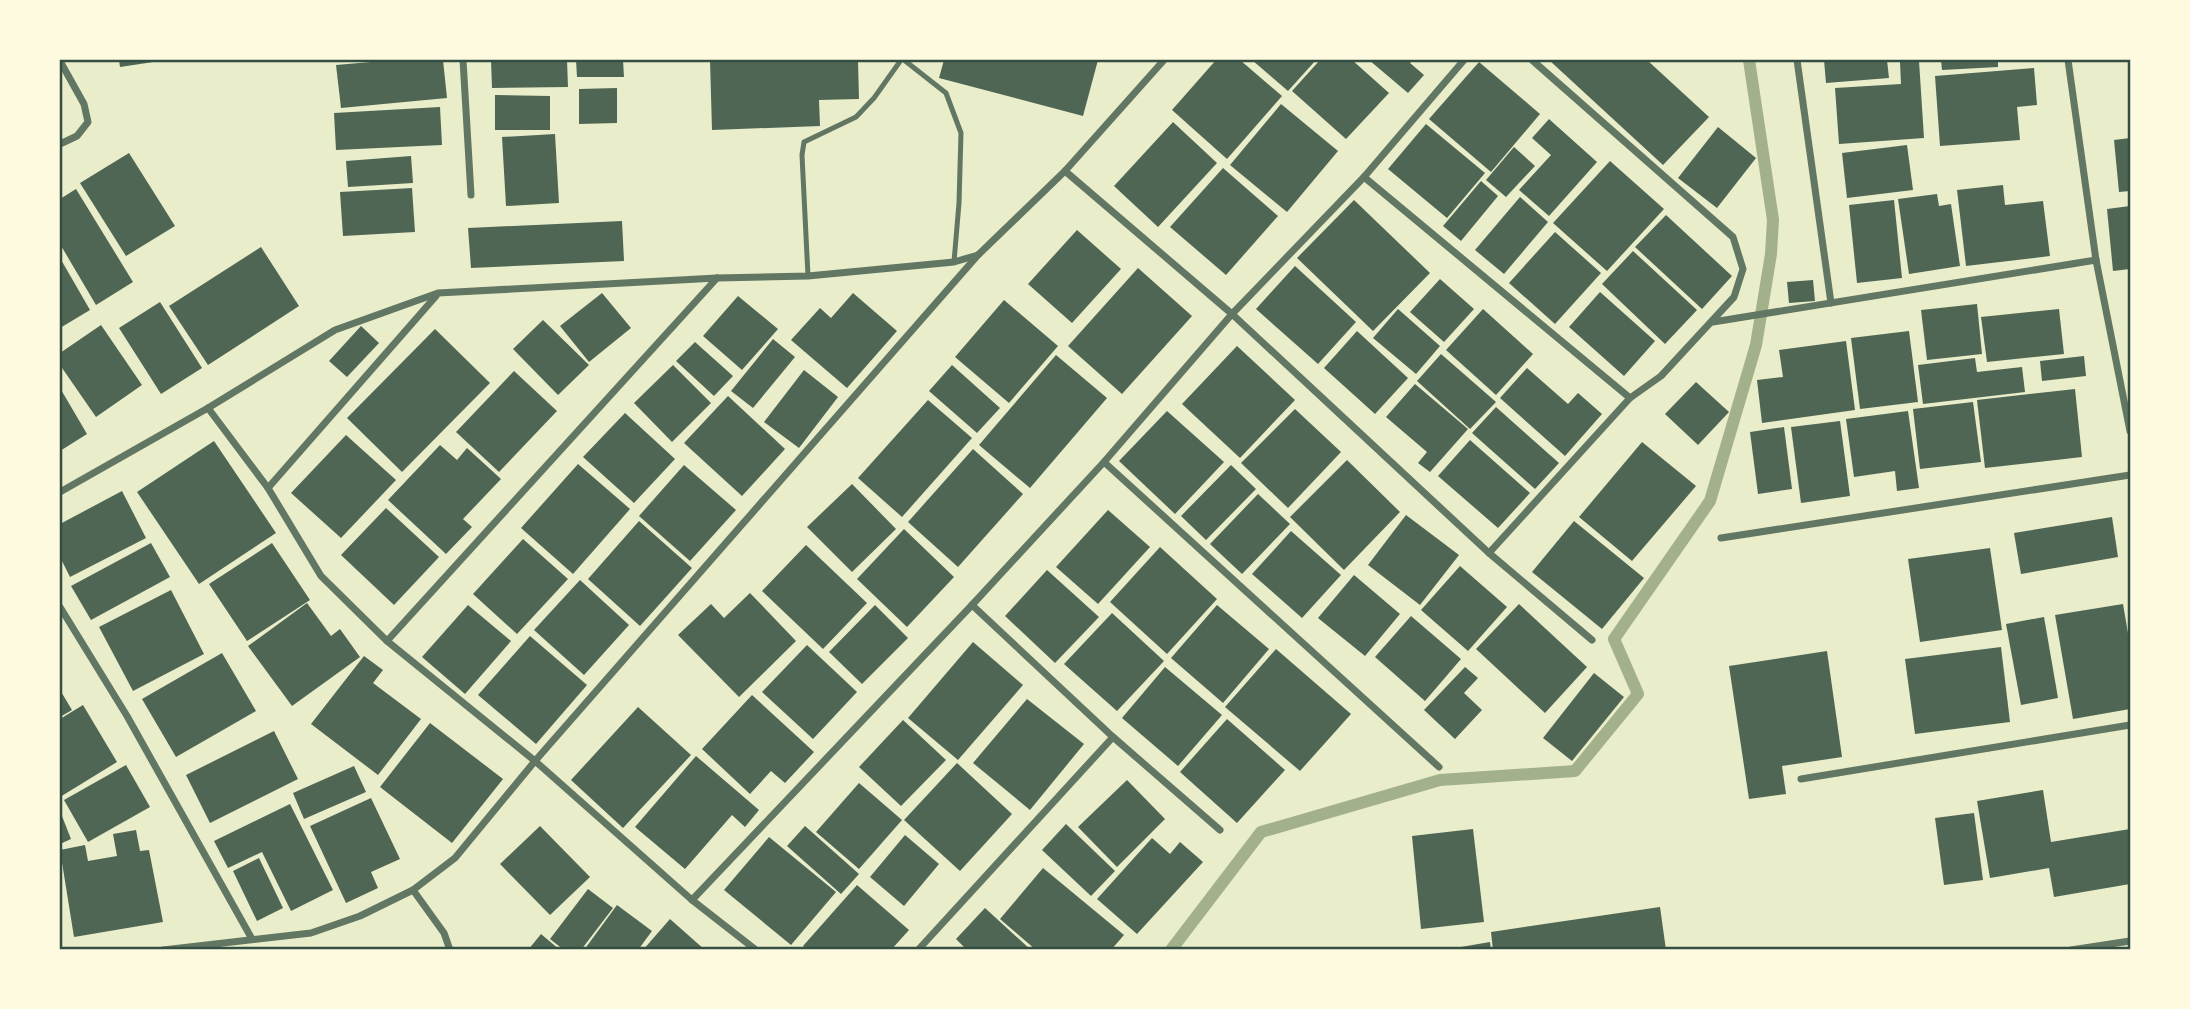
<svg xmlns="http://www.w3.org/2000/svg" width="2190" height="1009" font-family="Helvetica,sans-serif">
<rect width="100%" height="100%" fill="#e9edc9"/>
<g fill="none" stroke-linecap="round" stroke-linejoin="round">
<polyline stroke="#a3b18a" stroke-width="12" points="1171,950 1261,832 1440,780 1575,771 1638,694 1614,639 1710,501 1756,345 1771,254 1773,220 1749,60"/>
</g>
<g fill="#4f6655">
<polygon points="119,60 160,60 160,61 120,67"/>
<polygon points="394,60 443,60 447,98 341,108 336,65"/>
<polygon points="491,60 567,60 568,87 492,88"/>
<polygon points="576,60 623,60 624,77 577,77"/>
<polygon points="710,60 858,60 859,99 819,100 820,126 712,130"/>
<polygon points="944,60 1098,60 1083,116 939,78"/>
<polygon points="1216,60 1240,60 1282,96 1227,159 1172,110"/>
<polygon points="1252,60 1316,60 1288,91"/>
<polygon points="1320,60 1352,60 1389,93 1346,139 1292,91"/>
<polygon points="1369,60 1413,60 1410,63 1424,75 1408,93"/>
<polygon points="1549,60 1647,60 1709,117 1663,165"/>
<polygon points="1824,60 1887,60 1889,78 1826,83"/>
<polygon points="1941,60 1998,60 1998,67 1942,70"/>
<polygon points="1919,61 1924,138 1839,144 1835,88 1901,84 1900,62"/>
<polygon points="1479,62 1540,114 1491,172 1429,119"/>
<polygon points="2034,68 2037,105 2017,107 2020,140 1940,146 1935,76"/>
<polygon points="617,88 617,123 579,124 579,89"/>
<polygon points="495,95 550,96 550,130 495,130"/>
<polygon points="1281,104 1338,151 1287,212 1230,165"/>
<polygon points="440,107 442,145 336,150 334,113"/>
<polygon points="1549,119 1597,162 1549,216 1519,190 1551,155 1532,138"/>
<polygon points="1173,122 1217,163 1158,227 1114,186"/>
<polygon points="1426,124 1485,173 1447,218 1388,169"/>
<polygon points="1718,127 1756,158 1717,208 1678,178"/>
<polygon points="555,134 559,203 506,206 502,137"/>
<polygon points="2130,138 2130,191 2119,192 2114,140"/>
<polygon points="1907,145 1913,190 1847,198 1842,153"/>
<polygon points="1514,147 1535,166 1506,197 1486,180"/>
<polygon points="129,153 175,226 126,256 80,183"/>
<polygon points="411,156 413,183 348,187 346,161"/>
<polygon points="1610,161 1664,209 1607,271 1553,223"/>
<polygon points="1223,168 1278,216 1226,275 1170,227"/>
<polygon points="1481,181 1498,196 1461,241 1443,226"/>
<polygon points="2003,185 2005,205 2043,201 2050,256 1966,266 1957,190"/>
<polygon points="412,188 415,232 343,236 340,192"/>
<polygon points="76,189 133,282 96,305 60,244 60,199"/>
<polygon points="1937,194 1939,206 1951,204 1960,266 1909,274 1898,199"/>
<polygon points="1520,197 1548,222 1504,274 1475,250"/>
<polygon points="1354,200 1430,273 1373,331 1297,258"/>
<polygon points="1894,200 1902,278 1857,283 1849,205"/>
<polygon points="2130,206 2130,269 2113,271 2107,209"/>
<polygon points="1666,215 1732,276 1702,309 1635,247"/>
<polygon points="622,221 624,261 471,268 468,228"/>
<polygon points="1077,230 1121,269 1072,323 1028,284"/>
<polygon points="1555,232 1601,273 1555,324 1509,283"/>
<polygon points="261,247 299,306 208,365 169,306"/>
<polygon points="1633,251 1697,310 1665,344 1602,284"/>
<polygon points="60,258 90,310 60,328"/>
<polygon points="1295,266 1356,322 1318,364 1256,309"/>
<polygon points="1138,268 1192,316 1122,394 1068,346"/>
<polygon points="1440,279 1474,309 1444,342 1410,312"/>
<polygon points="1813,280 1815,301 1789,303 1787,282"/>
<polygon points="1600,292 1655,341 1624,376 1569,327"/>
<polygon points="602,293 631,328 589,362 560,326"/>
<polygon points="853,293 897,331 847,388 791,340 820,308 831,318"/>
<polygon points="738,296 778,329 742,370 703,336"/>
<polygon points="1004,300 1058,346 1009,403 955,357"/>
<polygon points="160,302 202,368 161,394 119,328"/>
<polygon points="1977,304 1982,354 1927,360 1921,310"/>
<polygon points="1398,309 1440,346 1416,374 1373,338"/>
<polygon points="1483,309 1533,354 1496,395 1446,350"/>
<polygon points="2059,309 2064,354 1987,362 1981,317"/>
<polygon points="543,320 589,365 558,395 513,349"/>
<polygon points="101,325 142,385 96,417 60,365 60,353"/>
<polygon points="361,326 379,343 347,377 329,361"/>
<polygon points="435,329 490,383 402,472 347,418"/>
<polygon points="1357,331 1408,378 1375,414 1324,368"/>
<polygon points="1909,331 1918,402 1860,409 1851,338"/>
<polygon points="773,339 795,357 753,408 731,391"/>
<polygon points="1846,341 1855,410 1762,423 1757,380 1783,377 1779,350"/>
<polygon points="695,342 733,376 714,396 676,361"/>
<polygon points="1237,346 1295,400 1240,458 1182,404"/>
<polygon points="1441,354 1496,402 1470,429 1417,381"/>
<polygon points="1056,355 1107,398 1030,488 979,445"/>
<polygon points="2084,356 2086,376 2042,381 2040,361"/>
<polygon points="1975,358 1977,372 2022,367 2025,392 1923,404 1918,365"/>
<polygon points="673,365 711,403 672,442 634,403"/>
<polygon points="952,365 1000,408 977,433 929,391"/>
<polygon points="1527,368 1568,404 1578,393 1602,414 1565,456 1500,398"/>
<polygon points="804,370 838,397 799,448 764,422"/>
<polygon points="514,371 557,411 499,472 456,432"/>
<polygon points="1696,382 1729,412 1698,445 1665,414"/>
<polygon points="1415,384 1468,429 1430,472 1418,463 1427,452 1386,417"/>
<polygon points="60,388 87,434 60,451"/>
<polygon points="2075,389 2082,457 1985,468 1977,400"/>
<polygon points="728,396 785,449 742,496 684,443"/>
<polygon points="928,400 972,438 902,517 858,478"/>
<polygon points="1973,402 1981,462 1920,469 1913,409"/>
<polygon points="1496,407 1559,463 1535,489 1472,433"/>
<polygon points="1295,409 1341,452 1288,508 1241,463"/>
<polygon points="1167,411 1224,462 1175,514 1119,461"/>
<polygon points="1908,411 1919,488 1897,491 1895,471 1854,477 1846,419"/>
<polygon points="625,413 675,459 634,503 583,457"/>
<polygon points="1840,421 1850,496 1801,503 1791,427"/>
<polygon points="1784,427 1792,489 1758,494 1750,432"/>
<polygon points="346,435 396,480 341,538 291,493"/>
<polygon points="1470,440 1530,493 1498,528 1438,476"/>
<polygon points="214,441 276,533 199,584 137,492"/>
<polygon points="1642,442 1696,486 1632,561 1579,517"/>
<polygon points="440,445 457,460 467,448 501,479 463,519 472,527 446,554 388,500"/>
<polygon points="973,449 1023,494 958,567 908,522"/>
<polygon points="1347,460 1400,512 1344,570 1290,517"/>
<polygon points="578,464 630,509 573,574 521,528"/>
<polygon points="684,465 736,510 690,561 639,516"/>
<polygon points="1231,465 1256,489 1206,540 1181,516"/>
<polygon points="852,484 896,529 852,572 807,527"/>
<polygon points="122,491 146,538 70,577 60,557 60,524"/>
<polygon points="1258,494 1290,524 1242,574 1210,544"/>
<polygon points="386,508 439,557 394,605 341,555"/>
<polygon points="1108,510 1150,547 1098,604 1056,567"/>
<polygon points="1406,515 1459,555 1420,605 1368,565"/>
<polygon points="2112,517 2118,557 2021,574 2014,533"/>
<polygon points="639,521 692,568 640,626 588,579"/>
<polygon points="1574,521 1644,578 1602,629 1532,572"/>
<polygon points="904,529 954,577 907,627 857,579"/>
<polygon points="1291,531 1341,575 1302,618 1252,574"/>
<polygon points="523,539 568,579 517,634 473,594"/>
<polygon points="151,543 170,577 91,620 71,586"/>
<polygon points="272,543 310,600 247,641 209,584"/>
<polygon points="806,545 867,603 823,649 762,591"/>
<polygon points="1160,547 1217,599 1167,654 1110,602"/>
<polygon points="1990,548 2002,630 1920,642 1908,559"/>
<polygon points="1460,566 1507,607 1468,651 1421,610"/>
<polygon points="1047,570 1099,617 1055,663 1005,616"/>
<polygon points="1354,575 1400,614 1365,656 1318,618"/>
<polygon points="580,580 629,625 584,675 534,630"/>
<polygon points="171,590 204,654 133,691 99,627"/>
<polygon points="750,593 796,641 739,697 678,635 711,604 724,618"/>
<polygon points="307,603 331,636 340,629 360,657 292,706 248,646"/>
<polygon points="1519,604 1587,667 1545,713 1476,649"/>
<polygon points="2123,604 2130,645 2130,709 2073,719 2055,615"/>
<polygon points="468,605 511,641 465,694 422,657"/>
<polygon points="875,605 908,638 862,684 829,652"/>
<polygon points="1217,605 1269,649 1223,703 1171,658"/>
<polygon points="1112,613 1164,661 1117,711 1064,664"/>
<polygon points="1411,616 1461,659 1425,701 1375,657"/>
<polygon points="2044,617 2058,698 2021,705 2006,624"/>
<polygon points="530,636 587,685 536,744 478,695"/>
<polygon points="973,642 1023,685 958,760 908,718"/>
<polygon points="807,645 857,692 813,739 762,692"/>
<polygon points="2001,647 2010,722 1915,734 1905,659"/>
<polygon points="1276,649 1351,714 1300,771 1225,707"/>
<polygon points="1827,651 1842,757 1782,766 1786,794 1749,799 1729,666"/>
<polygon points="222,653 256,711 176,757 142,699"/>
<polygon points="364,656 383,670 373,683 421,719 378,775 311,724"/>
<polygon points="1165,667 1222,715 1178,766 1122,718"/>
<polygon points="1465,667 1478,678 1464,693 1482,710 1455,739 1424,710"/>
<polygon points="1594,673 1624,697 1572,761 1543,738"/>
<polygon points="60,690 72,710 60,717"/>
<polygon points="752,695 814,752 785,783 771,771 750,794 702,749"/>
<polygon points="1027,699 1084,744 1030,810 973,763"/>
<polygon points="83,705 117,762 60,797 60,719"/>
<polygon points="638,707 691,755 623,828 571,780"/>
<polygon points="1227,719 1285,770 1237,823 1180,772"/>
<polygon points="903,720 946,760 901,806 859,767"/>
<polygon points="430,723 503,779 452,843 380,787"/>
<polygon points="274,731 298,779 210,823 186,775"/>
<polygon points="696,756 759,810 745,827 732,815 685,869 635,827"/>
<polygon points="957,763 1012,814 960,871 904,820"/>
<polygon points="126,765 150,807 88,842 64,800"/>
<polygon points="354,766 366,792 304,819 293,793"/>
<polygon points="1127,780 1165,819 1117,867 1078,827"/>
<polygon points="859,783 902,820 859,869 816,832"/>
<polygon points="2043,790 2051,842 2130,829 2130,884 2054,897 2049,868 1990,878 1977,801"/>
<polygon points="371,798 400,859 371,872 378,888 346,903 310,826"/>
<polygon points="290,804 333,890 291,911 262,852 228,868 214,841"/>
<polygon points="60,811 71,839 60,844"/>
<polygon points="1974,813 1983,880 1944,885 1935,818"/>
<polygon points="1066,824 1115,871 1091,896 1042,850"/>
<polygon points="540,826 590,877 550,915 500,864"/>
<polygon points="805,826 859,874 841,894 787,846"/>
<polygon points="1473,829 1484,922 1421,929 1412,836"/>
<polygon points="136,830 140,851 149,850 163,922 74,937 60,850 85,845 88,861 117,856 113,834"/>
<polygon points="905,835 939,864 904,906 870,877"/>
<polygon points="769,837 836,892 791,945 724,890"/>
<polygon points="1152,838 1170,854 1180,842 1203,862 1137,934 1097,899"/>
<polygon points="259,858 283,908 257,921 233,871"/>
<polygon points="1043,868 1124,935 1111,950 1036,950 1000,919"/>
<polygon points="857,885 909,930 891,950 807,950 803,946"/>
<polygon points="588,889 613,908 581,950 564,950 550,939"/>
<polygon points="617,905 652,931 638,950 584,950"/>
<polygon points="1660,907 1666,950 1493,950 1491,932"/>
<polygon points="985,908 1031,950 967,950 956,939"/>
<polygon points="670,919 705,950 643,950"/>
<polygon points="541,934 560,950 528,950"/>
<polygon points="1490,942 1491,950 1456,950 1455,948"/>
</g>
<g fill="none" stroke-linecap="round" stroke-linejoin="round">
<g stroke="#617663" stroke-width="5">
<polyline points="904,60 946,93 961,133 959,203 954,262"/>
<polyline points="808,276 802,155 804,142 856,117 874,98 901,60"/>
</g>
<g stroke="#617663" stroke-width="7">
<polyline points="463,60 471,195"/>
<polyline points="1797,60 1831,303"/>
<polyline points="2068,60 2096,260 2130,431"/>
<polyline points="60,61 84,104 88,122 77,136 60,144"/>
<polyline points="1065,171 1232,314 1489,553 1592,640"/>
<polyline points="1364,177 1630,398"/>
<polyline points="1713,322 2096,260"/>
<polyline points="208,408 268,488 321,576 387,641 535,761 692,900 756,950"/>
<polyline points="1104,462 1439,767"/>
<polyline points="268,488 436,296"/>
<polyline points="60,492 208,408 335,330 438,293 717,278 808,276 954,262 978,255 1065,171 1164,60"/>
<polyline points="1721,538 2130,475"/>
<polyline points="1489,553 1630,398 1661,376 1734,297 1743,269 1733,237 1532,60"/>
<polyline points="972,605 1113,737 1220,830"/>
<polyline points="60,607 127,716 252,939"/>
<polyline points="387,641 717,278"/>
<polyline points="1801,779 2130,725"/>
<polyline points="413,890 444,933 450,950"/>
<polyline points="692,900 972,605 1104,462 1232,314 1364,177 1464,60"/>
<polyline points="163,950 311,933 360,916 413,890 455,858 535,761 978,255"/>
<polyline points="918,950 1113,737"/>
<polyline points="2071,950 2130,941"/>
</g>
</g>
<rect width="2190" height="1009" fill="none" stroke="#fefae0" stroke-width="122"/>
<rect x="61" y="61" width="2068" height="887" fill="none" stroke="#344e41" stroke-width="2.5"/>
</svg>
